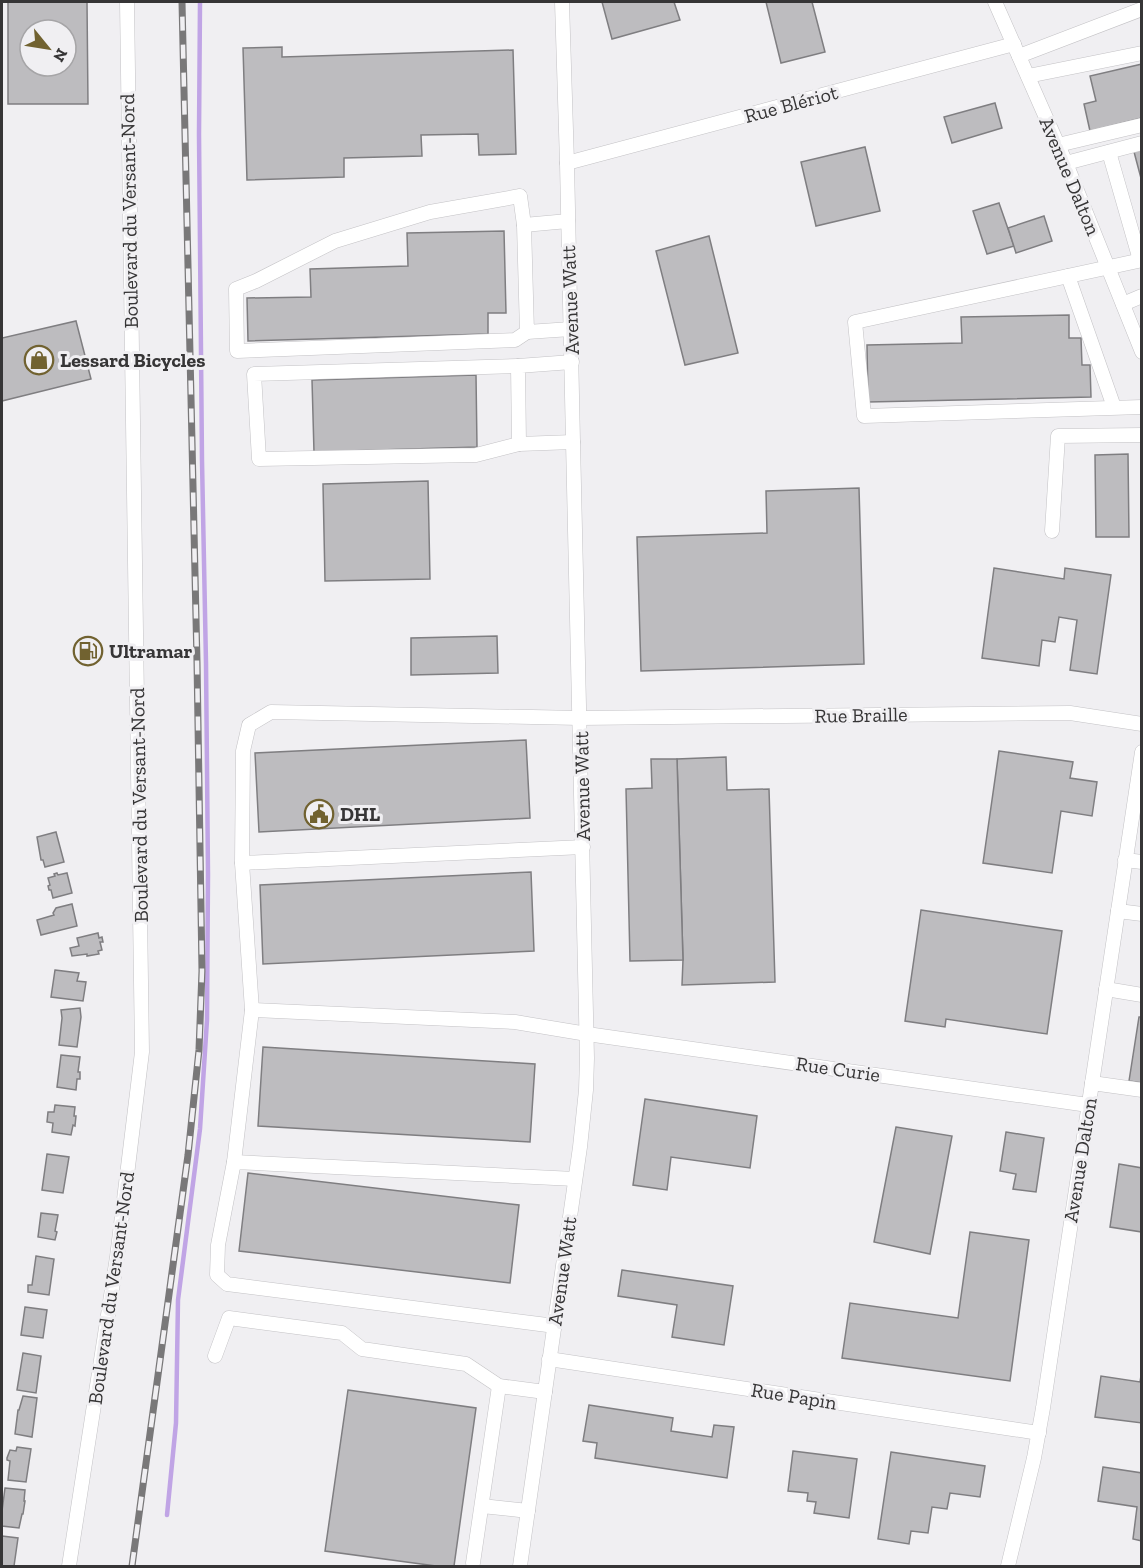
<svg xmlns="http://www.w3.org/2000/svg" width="1143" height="1568" font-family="'Zilla Slab',serif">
<rect width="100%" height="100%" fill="#f0eff2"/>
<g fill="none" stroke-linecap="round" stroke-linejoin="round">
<polyline stroke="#c0a4e5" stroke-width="4.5" points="167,1515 176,1423 178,1300 200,1129 207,1020 208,874 206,663 202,461 199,134 200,2"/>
</g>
<g fill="#bdbcbf" stroke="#7f7e81" stroke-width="1.5" fill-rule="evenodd">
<path d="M 8,2 L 87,2 L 88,104 L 8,104 ZM 30,30 L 66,30 L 66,66 L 30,66 Z"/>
<polygon points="602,2 674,2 680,20 612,39"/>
<polygon points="766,2 812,2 825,52 781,63"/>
<polygon points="282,47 282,57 513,50 516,154 479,155 478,134 421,135 422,156 344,158 344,177 247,180 243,48"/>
<polygon points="1142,64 1142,118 1090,131 1084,104 1096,101 1090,76"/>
<polygon points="995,103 1002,128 952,143 944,117"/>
<polygon points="1142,146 1142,182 1133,148"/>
<polygon points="865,147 880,211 816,226 801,162"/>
<polygon points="999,203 1014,246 987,254 973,211"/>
<polygon points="1044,216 1052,241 1016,253 1008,228"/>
<polygon points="504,231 506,313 488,313 488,334 248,341 247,298 311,297 310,269 408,266 407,233"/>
<polygon points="709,236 738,353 685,365 656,251"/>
<polygon points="1069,315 1069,338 1081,338 1082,365 1090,365 1091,397 868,402 867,345 962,343 961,317"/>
<polygon points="76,321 91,379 2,401 2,338"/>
<polygon points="476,375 477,447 314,452 312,380"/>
<polygon points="1128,454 1129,537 1096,537 1095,455"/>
<polygon points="428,481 430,579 325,581 323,484"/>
<polygon points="859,488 864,664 641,671 637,537 767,533 766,491"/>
<polygon points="994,568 1064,579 1065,568 1111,575 1097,674 1070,670 1077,620 1059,617 1055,642 1042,640 1039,666 982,658"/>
<polygon points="497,636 498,673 411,675 411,638"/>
<polygon points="526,740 530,818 259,832 255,753"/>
<polygon points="999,751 1073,762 1070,778 1097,782 1092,816 1061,811 1052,873 983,863"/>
<polygon points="726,757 727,790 769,789 775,982 682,985 683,960 677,759"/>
<polygon points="651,759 677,759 683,960 630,961 626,789 652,788"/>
<polygon points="56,832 64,862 45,867 43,860 41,860 37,837"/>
<polygon points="531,872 534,951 263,964 260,885"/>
<polygon points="57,873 58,875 67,873 72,893 53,898 51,890 49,890 48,886 50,885 48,878 55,876 54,874"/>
<polygon points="72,904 77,926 41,935 37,920 54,915 53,913 56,908"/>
<polygon points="921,910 1062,931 1047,1034 946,1019 945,1027 905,1021"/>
<polygon points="98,933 99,938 102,937 103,942 100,942 102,950 98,951 99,954 87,956 87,954 72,956 70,948 79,946 77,938"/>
<polygon points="55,970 79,973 77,981 86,982 83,1001 51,997"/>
<polygon points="80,1008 81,1017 77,1047 59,1045 62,1018 61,1010"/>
<polygon points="1139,1017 1142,1017 1142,1083 1129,1081"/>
<polygon points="263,1047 535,1064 530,1142 258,1126"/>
<polygon points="61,1055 80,1057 78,1072 80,1072 80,1079 77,1079 76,1090 57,1087"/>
<polygon points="645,1099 757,1116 750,1168 671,1157 667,1190 633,1185"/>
<polygon points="55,1105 75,1107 74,1116 76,1116 75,1126 73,1125 71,1135 52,1132 53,1123 47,1122 48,1112 54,1112"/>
<polygon points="896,1127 952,1136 930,1254 874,1242"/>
<polygon points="1006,1132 1044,1138 1036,1192 1013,1189 1016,1174 1000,1171"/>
<polygon points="47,1154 69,1157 63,1193 42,1190"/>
<polygon points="1119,1164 1142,1168 1142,1232 1110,1227"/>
<polygon points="248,1173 519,1205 510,1283 239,1251"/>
<polygon points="41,1213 58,1215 55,1231 57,1232 55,1240 38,1237"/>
<polygon points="970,1232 1029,1240 1010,1381 842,1358 850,1303 958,1318"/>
<polygon points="36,1256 54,1259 49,1295 28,1292 28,1285 32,1285"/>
<polygon points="622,1270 733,1286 724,1345 672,1337 677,1305 618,1296"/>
<polygon points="25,1307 47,1310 43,1338 21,1335"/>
<polygon points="23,1353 41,1356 36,1393 17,1390"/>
<polygon points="1142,1369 1142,1423 1095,1417 1101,1376 1140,1382"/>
<polygon points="348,1390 476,1408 454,1566 436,1566 325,1551"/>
<polygon points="23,1396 37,1398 32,1437 15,1434 18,1410 19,1410"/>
<polygon points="589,1405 673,1418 671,1431 712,1437 714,1425 734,1427 727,1478 595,1458 597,1443 583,1441"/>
<polygon points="17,1447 31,1449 26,1482 8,1480 10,1461 7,1460 7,1458 10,1450 16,1451"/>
<polygon points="793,1451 857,1459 849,1518 814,1513 816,1502 807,1501 808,1493 788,1491"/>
<polygon points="891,1452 985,1466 980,1497 950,1493 947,1509 932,1507 928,1533 911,1531 909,1544 878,1539"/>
<polygon points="1103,1467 1142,1473 1142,1541 1133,1539 1137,1507 1098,1501"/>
<polygon points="5,1488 25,1490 24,1501 25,1501 23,1514 22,1514 19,1528 2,1526 2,1511"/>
<polygon points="2,1536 18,1538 14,1566 2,1566"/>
</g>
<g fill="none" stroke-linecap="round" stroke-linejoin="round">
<g stroke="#c3c2c5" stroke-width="15">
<g id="minor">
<polyline points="995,2 1066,163 1142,352"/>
<polyline points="1019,56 1142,9"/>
<polyline points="1028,76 1142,53"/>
<polyline points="1058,145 1142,125"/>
<polyline points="1109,152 1140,260"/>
<polyline points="567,163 1014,44"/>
<polyline points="1066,163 1142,143"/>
<polyline points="568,221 524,225 527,332 571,329"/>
<polyline points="524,225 520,196 430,212 335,241 256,281 236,289 237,351 515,340 527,332"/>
<polyline points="1142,260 855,322 864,416 1142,407"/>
<polyline points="1068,276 1114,407"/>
<polyline points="1123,304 1142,296"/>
<polyline points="572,362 518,366 519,444 573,442"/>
<polyline points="518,366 254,374 259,459 476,455 519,444"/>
<polyline points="1052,531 1058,436 1142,435"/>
<polyline points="1125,860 1142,862"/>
<polyline points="242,863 583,847"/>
<polyline points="1118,911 1142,914"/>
<polyline points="1106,989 1142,995"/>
<polyline points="252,1010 515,1022 587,1034 1088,1105"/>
<polyline points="1092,1083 1142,1090"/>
<polyline points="234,1162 252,1010 242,863 243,751 249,725 271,712 580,718 1070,713 1142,724"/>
<polyline points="555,1326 227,1284 217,1275 218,1245 234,1162 575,1179"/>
<polyline points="215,1356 229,1318 342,1333 362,1349 466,1364 499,1386 545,1392"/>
<polyline points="549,1359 1039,1433"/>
<polyline points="482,1506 528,1511"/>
<polyline points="473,1563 499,1386"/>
<polyline points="69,1566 117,1257 142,1052 127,2"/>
<polyline points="520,1566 580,1147 586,1090 587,1058 573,442 567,163 562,2"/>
<polyline points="1008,1566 1034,1458 1043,1408 1142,752"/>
</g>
</g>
<use href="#minor" stroke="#fff" stroke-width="14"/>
<g stroke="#797879" stroke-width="7">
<polyline id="rail" points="132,1566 188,1155 199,1050 202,971 197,662 182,2"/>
</g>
<use href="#rail" stroke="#f0eff2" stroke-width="4.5" stroke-dasharray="14" stroke-linecap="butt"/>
</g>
<defs>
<g id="shop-ring" transform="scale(1.5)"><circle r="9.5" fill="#f0eff2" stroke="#716230" stroke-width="1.5"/><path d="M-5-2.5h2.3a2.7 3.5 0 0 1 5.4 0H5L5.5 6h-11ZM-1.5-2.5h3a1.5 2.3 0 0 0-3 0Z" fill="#716230"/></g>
<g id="fuel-ring" transform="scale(1.5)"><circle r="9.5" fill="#f0eff2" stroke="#716230" stroke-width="1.5"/><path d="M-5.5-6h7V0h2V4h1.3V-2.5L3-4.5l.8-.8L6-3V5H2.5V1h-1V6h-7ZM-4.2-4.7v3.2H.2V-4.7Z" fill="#716230"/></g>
<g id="civic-ring" transform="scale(1.5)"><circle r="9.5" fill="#f0eff2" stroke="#716230" stroke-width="1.5"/><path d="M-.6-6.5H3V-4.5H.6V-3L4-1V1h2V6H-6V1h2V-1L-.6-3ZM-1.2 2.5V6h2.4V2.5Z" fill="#716230"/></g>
</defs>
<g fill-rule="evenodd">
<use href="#shop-ring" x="39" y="360"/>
<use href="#fuel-ring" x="88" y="651"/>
<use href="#civic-ring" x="319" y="814"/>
</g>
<g text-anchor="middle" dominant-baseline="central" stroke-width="6" stroke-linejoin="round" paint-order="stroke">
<g font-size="20" fill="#363536" stroke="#f0eff2">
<text transform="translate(791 104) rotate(-15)">Rue Blériot</text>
<text transform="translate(1070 176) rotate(67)">Avenue Dalton</text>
<text transform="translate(129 211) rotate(-91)">Boulevard du Versant-Nord</text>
<text transform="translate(570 300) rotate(-92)">Avenue Watt</text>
<text transform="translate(861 715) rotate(-1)">Rue Braille</text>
<text transform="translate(582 786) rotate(-91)">Avenue Watt</text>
<text transform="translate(139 805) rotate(-91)">Boulevard du Versant-Nord</text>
<text transform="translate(838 1069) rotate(8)">Rue Curie</text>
<text transform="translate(1080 1160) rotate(-81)">Avenue Dalton</text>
<text transform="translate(562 1271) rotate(-82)">Avenue Watt</text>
<text transform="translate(111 1288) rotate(-82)">Boulevard du Versant-Nord</text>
<text transform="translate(794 1396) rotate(9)">Rue Papin</text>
</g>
<g font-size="20" font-weight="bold" fill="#363536" stroke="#f0eff2" text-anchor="start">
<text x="60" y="360">Lessard Bicycles</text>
<text x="109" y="651">Ultramar</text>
<text x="340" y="814">DHL</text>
</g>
</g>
<rect width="1143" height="1568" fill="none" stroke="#363536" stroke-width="6"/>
<g transform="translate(48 48) rotate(120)"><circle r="28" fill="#f0eff2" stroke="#a6a5a7" stroke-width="1.5"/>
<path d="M0-4.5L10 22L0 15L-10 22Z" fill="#716230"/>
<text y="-9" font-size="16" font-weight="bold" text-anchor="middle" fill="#363536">N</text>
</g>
</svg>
